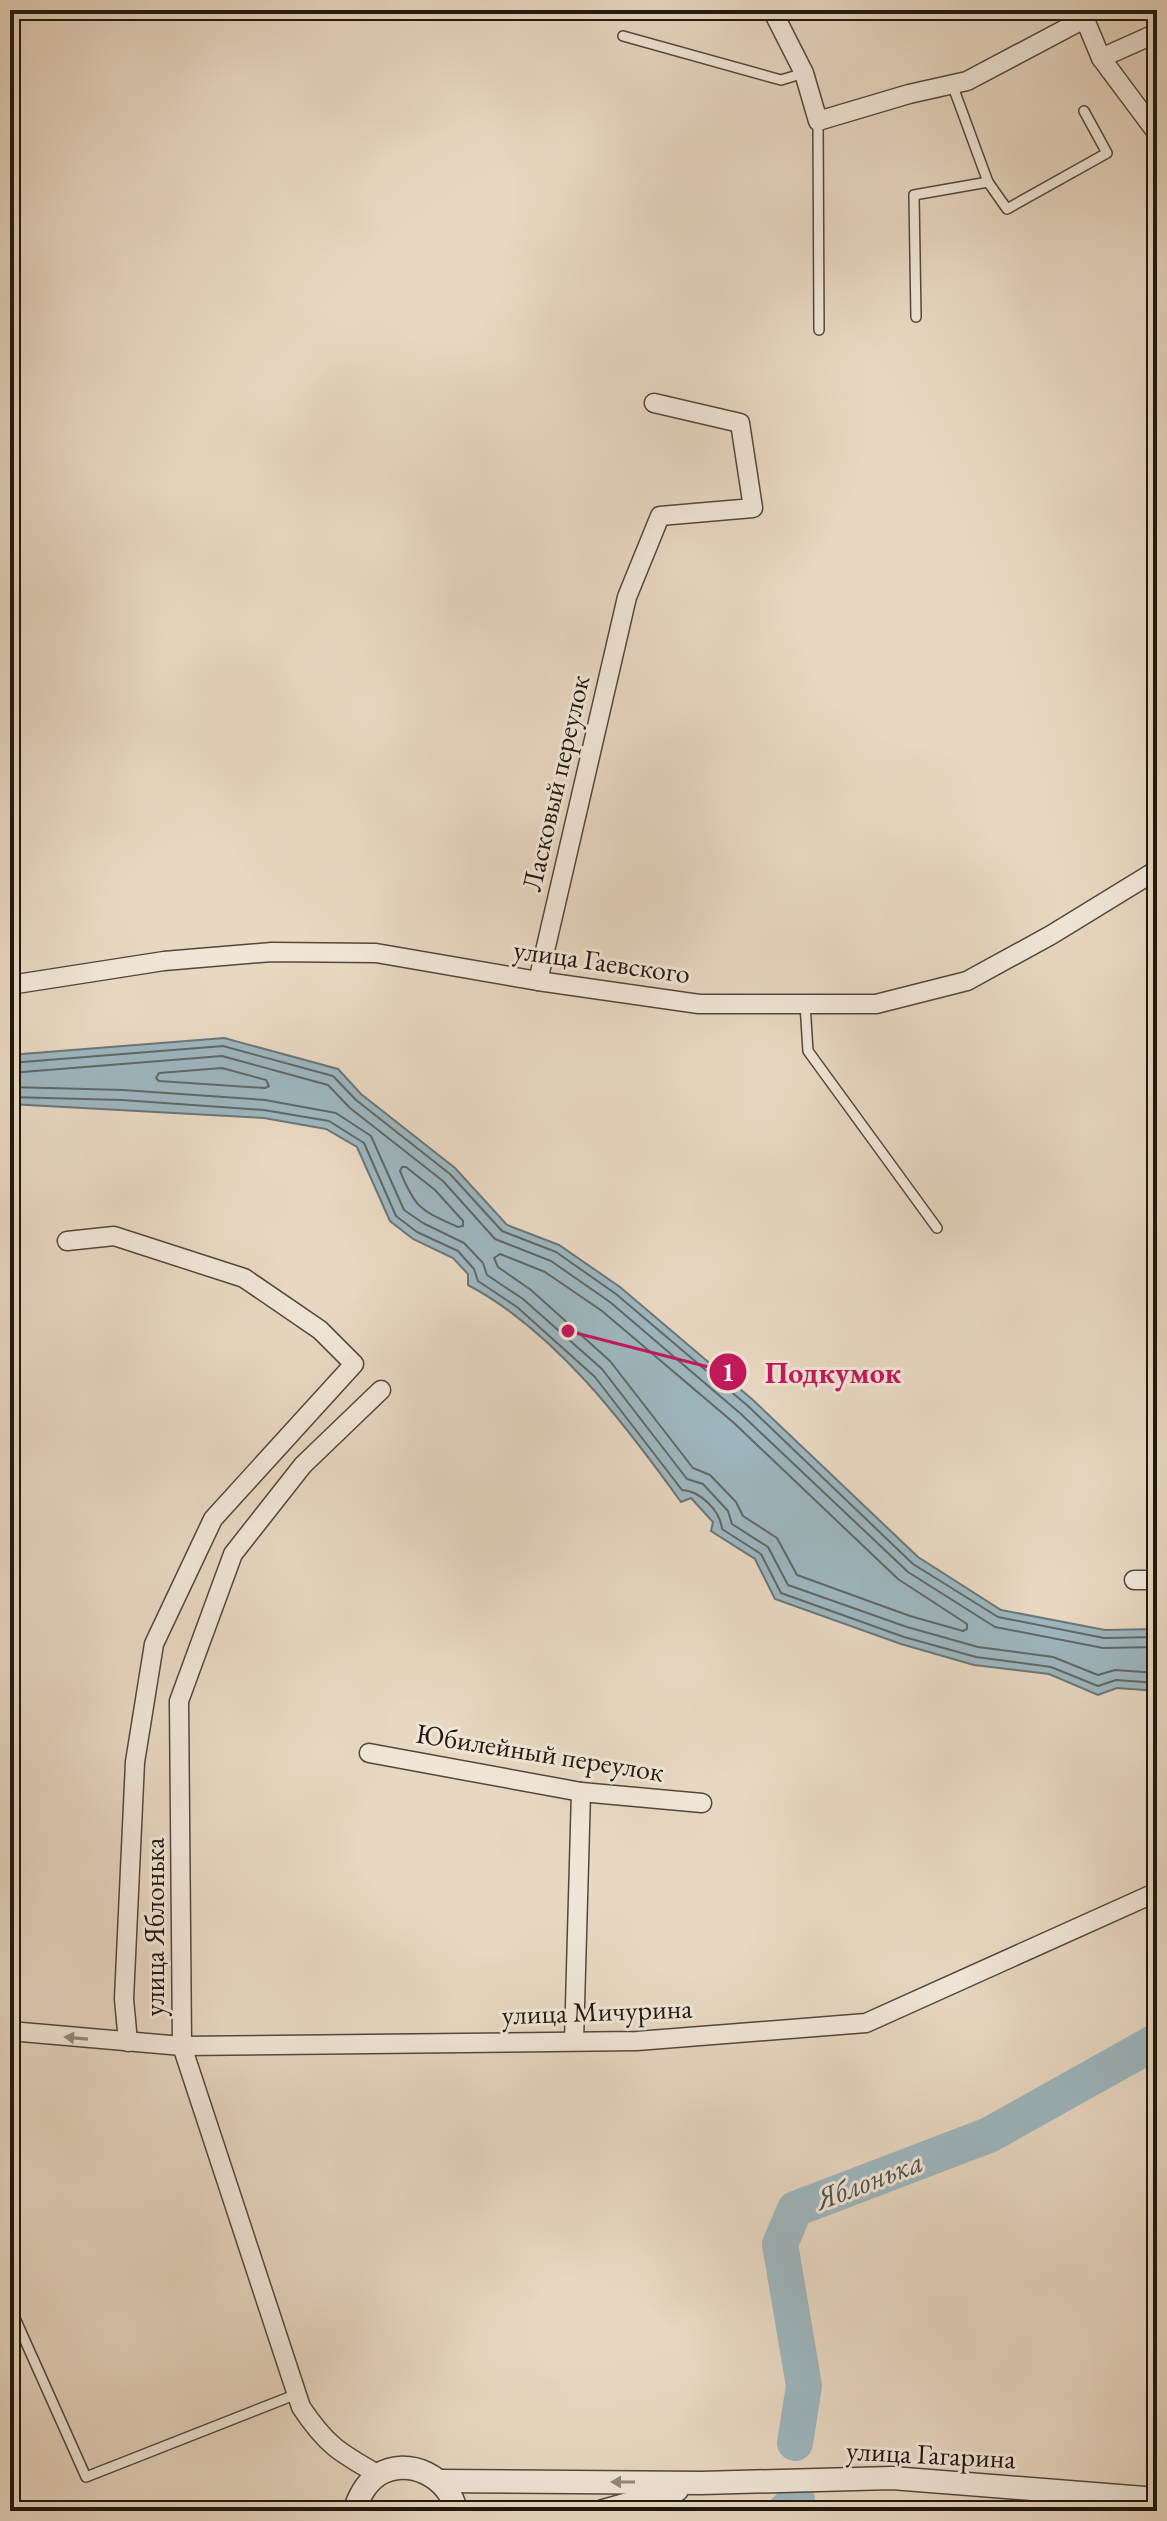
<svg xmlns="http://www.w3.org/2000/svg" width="1167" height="2521" font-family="'EB Garamond',serif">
<rect width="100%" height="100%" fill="#e8d7c1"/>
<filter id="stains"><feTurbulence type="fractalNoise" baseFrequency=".0025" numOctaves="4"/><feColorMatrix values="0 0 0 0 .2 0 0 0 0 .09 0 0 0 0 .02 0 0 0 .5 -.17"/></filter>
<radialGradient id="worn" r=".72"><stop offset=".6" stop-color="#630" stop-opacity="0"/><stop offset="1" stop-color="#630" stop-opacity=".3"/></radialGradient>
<path fill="#9db6be" stroke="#6b7778" stroke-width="2" d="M 224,1038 L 338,1069 L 361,1094 L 455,1168 L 507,1225 L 559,1245 L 620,1287 L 753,1400 L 918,1557 L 1001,1610 L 1105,1630 L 1157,1629 L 1157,1691 L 1117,1688 L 1098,1695 L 1049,1674 L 974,1665 L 901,1644 L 775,1599 L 755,1559 L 711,1531 L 713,1522 L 691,1498 L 681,1502 C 625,1424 555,1331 468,1285 L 468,1274 L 453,1258 L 413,1239 L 390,1221 L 357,1147 L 326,1129 L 264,1118 L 10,1104 L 10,1055 Z"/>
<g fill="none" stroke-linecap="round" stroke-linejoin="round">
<g stroke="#5f6867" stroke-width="2">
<polyline points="10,1063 223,1046 333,1076 356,1100 450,1174 502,1231 556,1252 616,1294 748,1406 913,1564 998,1617 1104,1638 1157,1637"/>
<polygon points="222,1068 266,1080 269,1086 265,1088 159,1081 156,1078 159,1073"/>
<polyline points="10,1073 222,1056 328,1085 350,1108 443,1181 495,1239 551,1261 610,1302 741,1414 908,1572 995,1627 1103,1648 1157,1647"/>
<polyline points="10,1087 123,1090 265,1100 336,1113 371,1136 404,1210 423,1223 464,1243 483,1263 487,1275 523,1299 602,1369 687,1479 703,1484 728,1511 732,1524 768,1547 788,1585 907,1627 978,1647 1053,1657 1098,1675 1115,1670 1157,1673"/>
<path d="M 10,1097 L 122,1100 L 264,1110 L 329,1121 L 364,1143 L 396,1216 L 417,1232 L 458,1251 L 474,1269 L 478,1281 L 517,1307 L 595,1377 L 682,1490 C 700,1491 720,1510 722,1529 L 761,1554 L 781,1593 L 904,1637 L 976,1657 L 1051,1667 L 1098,1686 L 1116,1680 L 1157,1683"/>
<path d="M 402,1167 L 406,1167 L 435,1190 L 463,1221 L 463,1226 L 458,1227 C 421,1210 416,1210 400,1171 Z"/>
<polygon points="500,1254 545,1272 602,1311 734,1423 898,1579 967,1624 967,1629 963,1631 910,1616 797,1575 777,1538 743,1516 736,1502 710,1475 693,1468 610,1361 531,1290 498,1267 494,1258"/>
</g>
<g stroke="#9db6be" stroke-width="36">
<polyline points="795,2443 804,2386 780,2244 795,2209 989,2135 1157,2041"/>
<polyline points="785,2511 797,2500"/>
</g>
<g stroke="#53483c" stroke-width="12">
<g id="service">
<polyline points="623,36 781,80 804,73"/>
<polyline points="818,121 819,330"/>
<polyline points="988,182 1007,209 1107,153 1084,111"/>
<polyline points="916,317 914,195 988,182 952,84"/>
<polyline points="805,1004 808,1051 937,1228"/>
<polyline points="10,2307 86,2477 297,2394"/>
</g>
</g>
<g stroke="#53483c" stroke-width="21">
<g id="minor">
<polyline points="772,10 804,73 818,121 909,94 967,81 1086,18"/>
<polyline points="1081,10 1101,58 1157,133"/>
<polyline points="1101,58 1157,33"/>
<polyline points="538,981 627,597 660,516 753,508 740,423 654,403"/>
<polyline points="10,985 164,961 272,952 376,953 538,981 699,1004 876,1004 967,981 1051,935 1157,870"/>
<polyline points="67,1241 114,1236 244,1278 320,1330 354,1364 213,1519 154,1644 135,1762 124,1999 128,2042"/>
<polyline points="1134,1580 1157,1580"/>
<polyline points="369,1753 581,1792 702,1803"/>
<polyline points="10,2031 182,2046 637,2041 866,2023 1157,1892"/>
<polyline points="574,2041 581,1792"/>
<path d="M 379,2475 C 340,2453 326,2445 301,2407 L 182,2046 L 179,1701 L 233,1554 L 303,1465 L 381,1390"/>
</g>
</g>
<g stroke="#53483c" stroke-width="25">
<g id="tertiary">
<polyline points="440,2481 701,2483 892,2478 1157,2499"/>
<path d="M 354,2511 C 359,2497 365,2484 378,2475 C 408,2456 450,2477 456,2511"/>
<polyline points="603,2511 677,2490"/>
</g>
</g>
<use href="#service" stroke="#f0e5d7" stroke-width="9"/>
<use href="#minor" stroke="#f0e5d7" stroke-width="18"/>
<use href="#tertiary" stroke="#f0e5d7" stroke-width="22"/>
</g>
<defs><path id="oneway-solid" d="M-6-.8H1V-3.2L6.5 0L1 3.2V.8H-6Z" transform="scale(2)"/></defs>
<g fill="#93897d">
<use href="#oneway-solid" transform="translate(76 2038) rotate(-175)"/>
<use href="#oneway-solid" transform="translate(623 2482) rotate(-180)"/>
</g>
<g text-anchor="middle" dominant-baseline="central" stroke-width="6" stroke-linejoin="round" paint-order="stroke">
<g font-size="28" fill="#211910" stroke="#f0e5d7">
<text transform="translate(555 783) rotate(-77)">Ласковый переулок</text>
<text transform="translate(602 961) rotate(8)">улица Гаевского</text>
<text transform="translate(540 1752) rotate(9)">Юбилейный переулок</text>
<text transform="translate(154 1927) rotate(-90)">улица Яблонька</text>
<text transform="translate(597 2011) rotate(-2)">улица Мичурина</text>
<text transform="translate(931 2454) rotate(3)">улица Гагарина</text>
</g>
<g font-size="30" font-style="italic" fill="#4c504d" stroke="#f0e5d7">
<text transform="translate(869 2180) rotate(-21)">Яблонька</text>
</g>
</g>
<path fill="none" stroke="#c2185b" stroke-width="3" d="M568 1331L728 1372"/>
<g fill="#c2185b" stroke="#f0e5d7" stroke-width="3">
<circle cx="568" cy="1331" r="8"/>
<circle cx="728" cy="1372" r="20"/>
</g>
<g font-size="24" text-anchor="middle" font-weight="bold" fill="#fff">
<text x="728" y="1381">1</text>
</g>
<g font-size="30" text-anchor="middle" font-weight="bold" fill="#c2185b" stroke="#f0e5d7" stroke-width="6" stroke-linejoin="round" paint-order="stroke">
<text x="833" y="1383">Подкумок</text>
</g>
<rect width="1167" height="2521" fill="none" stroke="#e8d7c1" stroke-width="40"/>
<rect x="12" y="12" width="1143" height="2497" fill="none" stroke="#211910" stroke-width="4"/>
<rect x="20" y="20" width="1127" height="2481" fill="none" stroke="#211910" stroke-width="2"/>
<rect width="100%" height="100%" filter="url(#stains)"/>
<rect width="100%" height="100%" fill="url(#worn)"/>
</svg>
